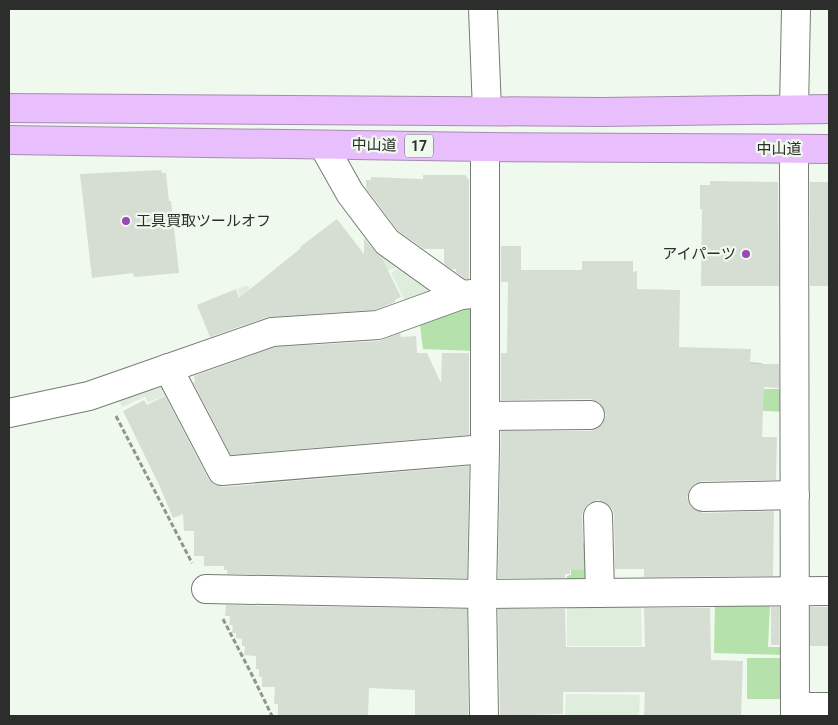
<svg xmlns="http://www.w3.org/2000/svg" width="838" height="725" font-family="Roboto,'Noto Sans JP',sans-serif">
<rect width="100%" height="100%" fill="#f0f9ee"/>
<g fill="#dfeddc">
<polygon points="374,240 399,266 375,276 380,262 369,243"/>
<polygon points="402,266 437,290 405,301 391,273"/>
<polygon points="248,285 263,325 246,332 238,310 244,308 237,289"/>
<polygon points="163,378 170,393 148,403 145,397 122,407 118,399"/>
<polygon points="567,602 641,602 642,646 567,646"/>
<polygon points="566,694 640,695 639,716 565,716"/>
</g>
<g fill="#b4e2aa">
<polygon points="466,303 476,310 474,351 423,349 419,317"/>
<polygon points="749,362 762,363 761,389 787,389 786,412 747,410"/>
<polygon points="571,543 589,543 588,581 567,581 567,576 571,575"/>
<polygon points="715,602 770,604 768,647 784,647 784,655 714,653"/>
<polygon points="747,658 786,658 785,699 747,699"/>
</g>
<g fill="#d6ded4">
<polygon points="161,170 162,173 166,173 169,201 171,201 179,273 134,277 133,273 92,278 80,174"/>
<polygon points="423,175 465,175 469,180 469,279 465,279 456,272 456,269 451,269 444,264 444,249 424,249 398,231 366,188 366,180 371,180 371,177 423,179"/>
<polygon points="710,181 778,182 779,286 701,286 702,209 700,209 700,185 710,185"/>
<rect x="810" y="182" width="19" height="104"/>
<polygon points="337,219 364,254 364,238 375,252 382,258 401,297 395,300 395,302 375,310 267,317 210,337 197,305 236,289 239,298 301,248 300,247"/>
<polygon points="501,246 521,246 521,270 582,270 582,261 633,261 633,272 637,271 637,289 680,290 679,347 751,349 750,364 779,364 779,388 764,387 762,437 777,437 776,480 702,481 695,484 690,489 687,497 690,505 695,510 703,513 774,511 773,576 644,577 644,569 615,569 614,515 612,508 606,503 598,500 589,503 584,509 582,516 584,570 570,570 570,574 565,574 565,578 498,578 501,431 590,431 598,428 603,423 606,415 603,407 598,402 590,399 501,400 501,353 507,353 508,282 501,282"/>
<polygon points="400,333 401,337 416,336 417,353 427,353 441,383 442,353 469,353 469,435 231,455 193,382 195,382 194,376 275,347 379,341"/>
<polygon points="165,396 208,478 215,485 223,487 469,466 467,578 227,574 227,570 224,570 224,566 204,566 204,556 194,556 194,531 184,531 183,514 173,518 160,487 123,411 144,400 147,405"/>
<polygon points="226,605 467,609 468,716 415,716 415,690 369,688 368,716 278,716 278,704 274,704 275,687 262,687 262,677 259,677 259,669 256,669 256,656 244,655 245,646 242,646 242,639 236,638 236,633 232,633 233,625 229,625 230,616 225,616"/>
<rect x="771" y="607" width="8" height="38"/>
<rect x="810" y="607" width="19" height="39"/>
<polygon points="644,608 710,608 711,660 743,661 741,715 644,715 645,692 563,692 563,714 500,716 498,609 565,609 566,647 645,647"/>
</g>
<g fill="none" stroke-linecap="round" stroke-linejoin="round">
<g stroke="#757c73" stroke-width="30">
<g id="minor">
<polyline points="483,9 487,111"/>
<polyline points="794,109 796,9"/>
<polyline points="323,145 350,193 387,242 461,295"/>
<polyline points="794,149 795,716"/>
<polyline points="168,368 222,471 485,449"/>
<polyline points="9,413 89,396 272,332 378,325 461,295 484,293"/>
<polyline points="485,416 590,415"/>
<polyline points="703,497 795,495"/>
<polyline points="598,516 600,593"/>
<polyline points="206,589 482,594 829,591"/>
<polyline points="795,707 829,707"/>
<polyline points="484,716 482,594 485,449 485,147"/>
</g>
</g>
<g stroke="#a68cb2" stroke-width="30">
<g id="highway">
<polyline points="9,108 602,112 829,109"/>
<polyline points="9,140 485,147 829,149"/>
</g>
</g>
<g stroke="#90968e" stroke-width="3" stroke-dasharray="5 2.5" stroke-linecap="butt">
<polyline points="116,416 192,563"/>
<polyline points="223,619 252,675 272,716"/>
</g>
<use href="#minor" stroke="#fff" stroke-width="28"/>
<use href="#highway" stroke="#e8bffc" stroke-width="28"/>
</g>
<g fill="#9849b9" stroke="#f0f9ee" stroke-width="2">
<circle cx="126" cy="221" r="5"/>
<circle cx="746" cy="254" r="5"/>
</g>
<g text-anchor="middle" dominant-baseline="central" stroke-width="4.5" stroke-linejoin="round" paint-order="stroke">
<rect fill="#f0f9ee" stroke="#666b65" stroke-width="1" x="405" y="134.5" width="28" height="23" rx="4"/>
<g font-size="14" font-weight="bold" fill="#2b2e2a">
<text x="419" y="146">17</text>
</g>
<g font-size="15" fill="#2b2e2a" stroke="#f0f9ee">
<text transform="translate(374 145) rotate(1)">中山道</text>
<text x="779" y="149">中山道</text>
</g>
<g font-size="15" fill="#2b2e2a" stroke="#f0f9ee" text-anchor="start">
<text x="136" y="221">工具買取ツールオフ</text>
<text x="736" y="254" text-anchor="end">アイパーツ</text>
</g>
</g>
<rect width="838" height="725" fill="none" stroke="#2b2e2a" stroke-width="20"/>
</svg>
